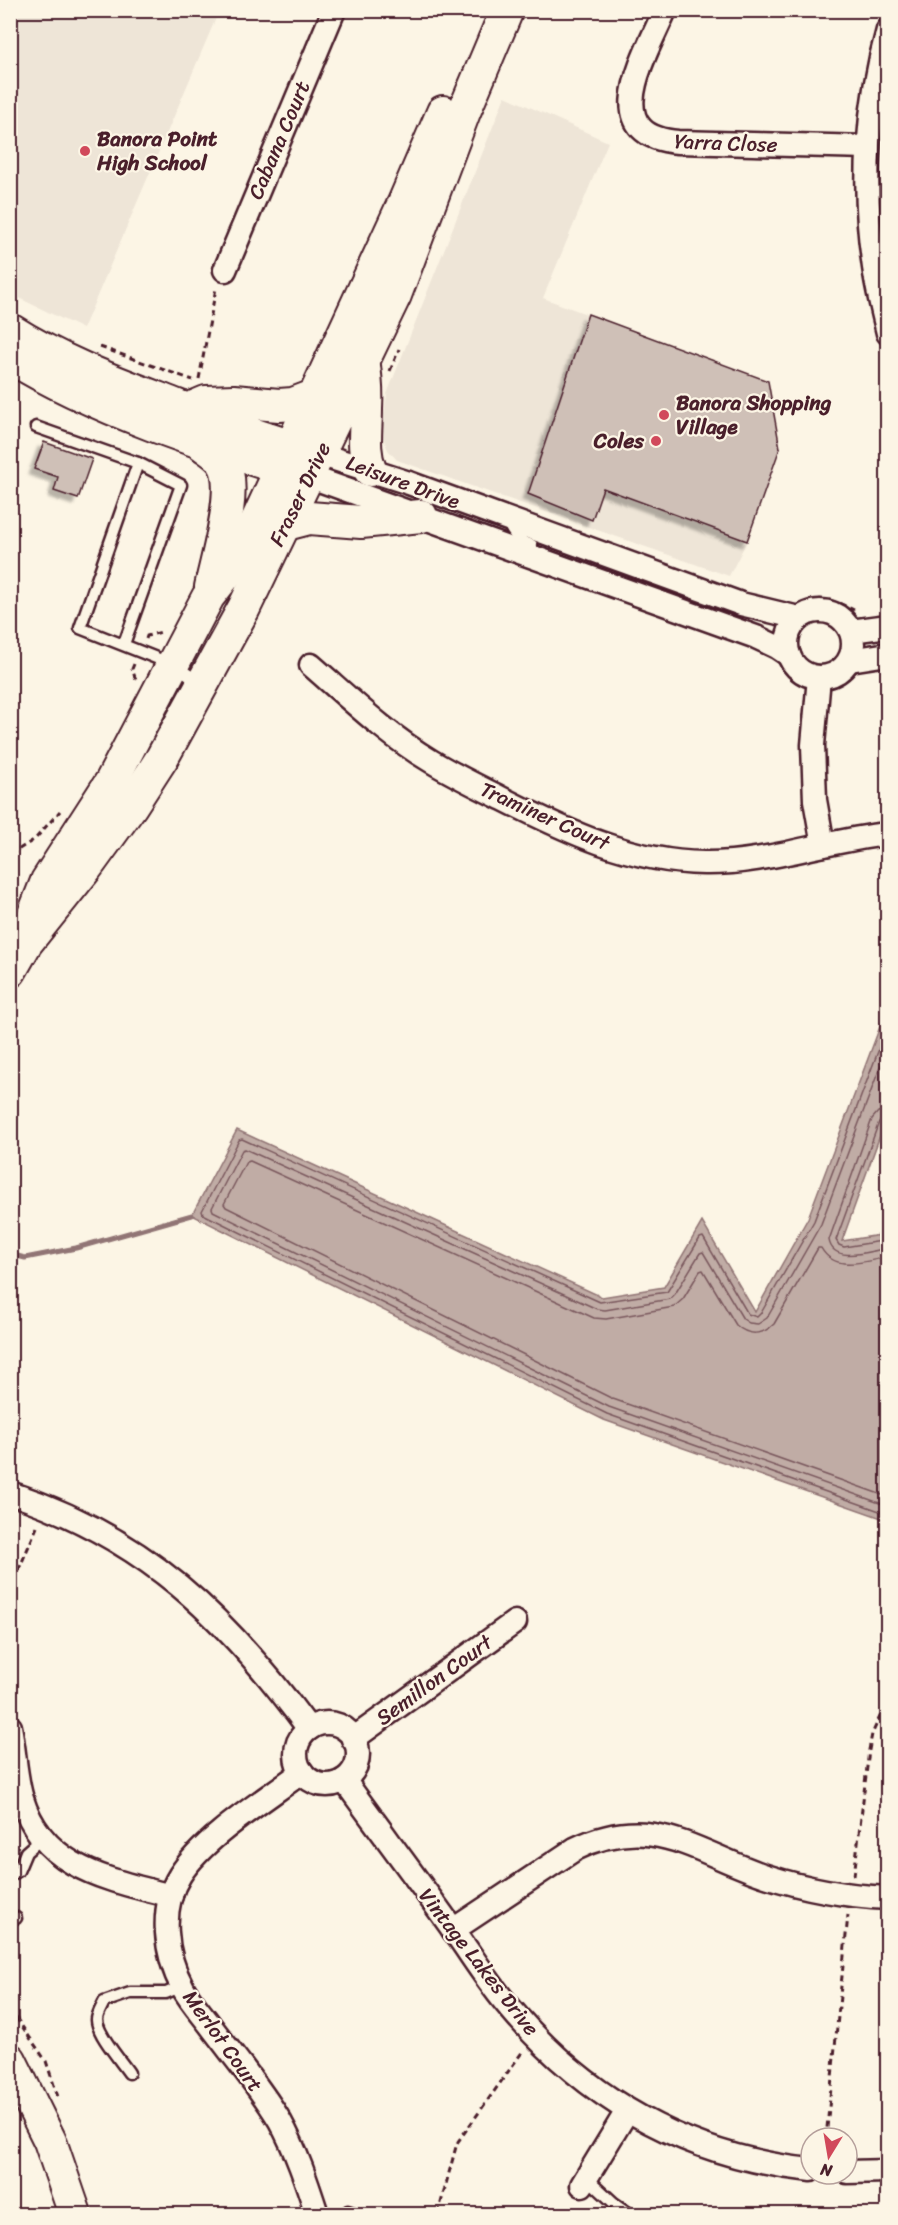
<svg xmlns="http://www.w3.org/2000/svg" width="898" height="2225" font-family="Sriracha,sans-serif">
<defs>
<filter id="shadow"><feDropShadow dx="-5.5" dy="5.5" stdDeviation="1.5" flood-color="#0004"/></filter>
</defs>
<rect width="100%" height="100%" fill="#fcf5e5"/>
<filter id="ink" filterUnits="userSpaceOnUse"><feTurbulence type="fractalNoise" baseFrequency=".0167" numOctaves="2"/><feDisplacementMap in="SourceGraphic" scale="12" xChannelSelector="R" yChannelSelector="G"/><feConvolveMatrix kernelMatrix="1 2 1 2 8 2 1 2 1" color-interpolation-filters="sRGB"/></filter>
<g filter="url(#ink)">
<g fill="#eee5d7">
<polygon points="11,10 219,11 83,329 21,299 11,292"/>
<polygon points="505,96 608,142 543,298 768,381 780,448 747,541 729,576 397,460 388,450 381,433 387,394"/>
</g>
<polygon fill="#c0aca5" stroke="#917474" stroke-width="1.5" points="887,1008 887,1116 842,1241 887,1234 887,1520 604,1420 192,1215 237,1130 602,1297 664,1287 702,1222 755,1312 808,1218"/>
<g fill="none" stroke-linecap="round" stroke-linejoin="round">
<g stroke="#79575c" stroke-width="1.5">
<polyline points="888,1025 814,1221 761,1313 757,1317 748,1314 703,1237 700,1238 667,1292 600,1302 242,1139 239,1140 202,1211 203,1214 607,1414 888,1514"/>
<polyline points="888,1046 821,1224 767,1318 758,1324 749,1323 743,1319 703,1252 700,1253 675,1294 670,1299 605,1310 597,1309 245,1149 242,1150 212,1208 213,1211 609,1407 888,1506"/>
<path d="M 888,1110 L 878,1112 L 872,1119 L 829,1240 C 833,1265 870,1251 888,1248"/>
<polyline points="888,1117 883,1118 879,1122 836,1240 839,1245 844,1247 888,1240"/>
<path d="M 888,1257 C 865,1261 835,1273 821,1248 L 818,1248 L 774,1324 C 762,1336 748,1336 736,1325 L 703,1270 L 700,1271 L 683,1299 L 674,1307 L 606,1319 L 594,1318 L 250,1161 L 246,1162 L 224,1204 L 226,1207 L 613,1399 L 888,1497"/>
</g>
<polyline stroke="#917474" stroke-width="5" points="10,1254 25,1258 76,1248 192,1215"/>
</g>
<g fill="#cfc0b7" stroke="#4a1f2b" stroke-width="1.5" filter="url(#shadow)">
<polygon points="588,314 768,381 780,448 747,541 603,488 592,520 528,494"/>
<polygon points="44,442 92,459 78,499 54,491 58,477 34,469"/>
</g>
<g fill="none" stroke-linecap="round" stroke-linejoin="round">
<g stroke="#4a1f2b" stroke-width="15">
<g id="lane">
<polyline points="36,427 138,463 80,628 174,665 201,683"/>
<path d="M 508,522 C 512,535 520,541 532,545"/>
<polyline points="124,644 181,485 138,463"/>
<polyline points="10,1876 18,1871 26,1852 42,1838"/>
<polyline points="10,1915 16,1918"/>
<path d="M 129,2073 C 121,2061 97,2034 97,2020 C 97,2014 102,2007 104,2002 L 130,1993 L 166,1993 L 182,1986"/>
<polyline points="587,2178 614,2203 630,2214"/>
<polyline points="348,2211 357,2214"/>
</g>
</g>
<g stroke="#4a1f2b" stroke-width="27">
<g id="street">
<path d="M 665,10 C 647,53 595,136 678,142 L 868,147"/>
<path d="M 888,30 C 867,104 862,185 873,260 C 876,285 882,309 888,333"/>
<polyline points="225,270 334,10"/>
<polyline points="319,454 409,483 741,604 799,618"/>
<polyline points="308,476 756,637 777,647 789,655"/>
<circle cx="820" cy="644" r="33"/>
<polyline points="851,631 888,626"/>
<polyline points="850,660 888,654"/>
<path d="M 311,665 C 349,698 387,735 431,761 C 454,775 479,787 503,799 C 566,831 631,862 704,863 C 767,864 826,840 888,834"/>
<polyline points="819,677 813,745 815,800 823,845"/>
<path d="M 10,1493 C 145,1537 227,1618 309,1729"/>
<circle cx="327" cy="1754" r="31"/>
<path d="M 10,1727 C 15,1751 15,1776 22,1799 C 44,1870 109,1879 171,1896"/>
<polyline points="353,1739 515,1622"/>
<path d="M 302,1772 C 265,1800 204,1837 180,1875 C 159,1908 165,1955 183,1988 C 191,2002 201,2013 210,2025 C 234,2057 260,2087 280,2121 C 296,2150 307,2183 317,2214"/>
<path d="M 344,1780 C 380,1830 418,1880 454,1931 C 472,1956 489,1984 510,2008 C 589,2102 689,2157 811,2170"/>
<path d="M 453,1930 L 575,1849 C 653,1811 694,1852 766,1876 C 806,1889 846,1896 888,1898"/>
<polyline points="847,2172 888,2171"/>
<polyline points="582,2185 627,2111"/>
</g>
</g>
<g stroke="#4a1f2b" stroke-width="36">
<g id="secondary">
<path d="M 10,330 C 60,362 115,382 170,403 C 216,421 261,439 309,451"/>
<path d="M 10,357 C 94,409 207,446 301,474"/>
<path d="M 364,366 C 366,381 367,394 366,409 C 366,431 362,449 370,470"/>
<polyline points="187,410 206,402 234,401 279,405 293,404 314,396"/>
<path d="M 201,443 C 208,449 218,454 223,462 C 239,486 217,558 211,587"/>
<polyline points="286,524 309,518 361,522 421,516"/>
<polyline points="32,919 47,881 111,782 208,597 237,560 250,536 403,205 443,112"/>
<polyline points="10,971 26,943 86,868 131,806 162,758 244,608 395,295 464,112 507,10"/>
<polyline points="10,2060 50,2141 75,2214"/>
</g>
</g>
<g stroke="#4a1f2b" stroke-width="3" stroke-dasharray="6 4.5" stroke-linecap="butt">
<polyline points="100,347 193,380"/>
<polyline points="390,371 399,349"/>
<polyline points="199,379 216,288"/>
<path d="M 809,601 C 825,596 839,603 854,610"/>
<polyline points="146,639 147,636 161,632"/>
<polyline points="134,664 132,669 136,680"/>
<polyline points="10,855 35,839 60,811"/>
<polyline points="10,1590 37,1527"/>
<polyline points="854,1876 869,1750 872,1734 888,1699"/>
<polyline points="10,2009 46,2061 58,2097"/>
<polyline points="826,2138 848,1915"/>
<polyline points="438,2214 457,2143 523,2051"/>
</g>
<use href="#lane" stroke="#fcf5e5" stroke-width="10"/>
<use href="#street" stroke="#fcf5e5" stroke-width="22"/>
<use href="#secondary" stroke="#fcf5e5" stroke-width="32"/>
</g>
</g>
<g fill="#d1495b" stroke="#fcf5e5" stroke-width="2">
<circle cx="85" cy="151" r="6"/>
<circle cx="664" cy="415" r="6"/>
<circle cx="656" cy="441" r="6"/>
</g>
<g text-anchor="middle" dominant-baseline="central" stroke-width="4.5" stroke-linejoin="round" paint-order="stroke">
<g font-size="21" font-weight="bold" fill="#4a1f2b" stroke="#fcf5e5" text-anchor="start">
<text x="97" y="139">Banora Point<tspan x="97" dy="24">High School</tspan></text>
<text x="676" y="403">Banora Shopping<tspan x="676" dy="24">Village</tspan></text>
<text x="644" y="441" text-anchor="end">Coles</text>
</g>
<g font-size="21" fill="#4a1f2b" stroke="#fcf5e5">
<text transform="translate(279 140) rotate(-67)">Cabana Court</text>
<text transform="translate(726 143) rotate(2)">Yarra Close</text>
<text transform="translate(403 482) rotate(20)">Leisure Drive</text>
<text transform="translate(300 494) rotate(-64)">Fraser Drive</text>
<text transform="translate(545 816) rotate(24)">Traminer Court</text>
<text transform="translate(434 1680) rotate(-36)">Semillon Court</text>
<text transform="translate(479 1962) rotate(52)">Vintage Lakes Drive</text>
<text transform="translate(223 2041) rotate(54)">Merlot Court</text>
</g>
</g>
<rect width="898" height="2225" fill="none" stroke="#fcf5e5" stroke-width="36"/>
<rect x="18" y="18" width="862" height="2189" fill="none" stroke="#4a1f2b" stroke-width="2" filter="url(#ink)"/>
<g transform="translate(829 2156) rotate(191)"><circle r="28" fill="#fcf5e5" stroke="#b59f9b" stroke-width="1.5"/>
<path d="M0-4.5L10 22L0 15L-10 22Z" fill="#d1495b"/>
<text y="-9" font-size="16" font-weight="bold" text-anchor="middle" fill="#4a1f2b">N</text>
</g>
</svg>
